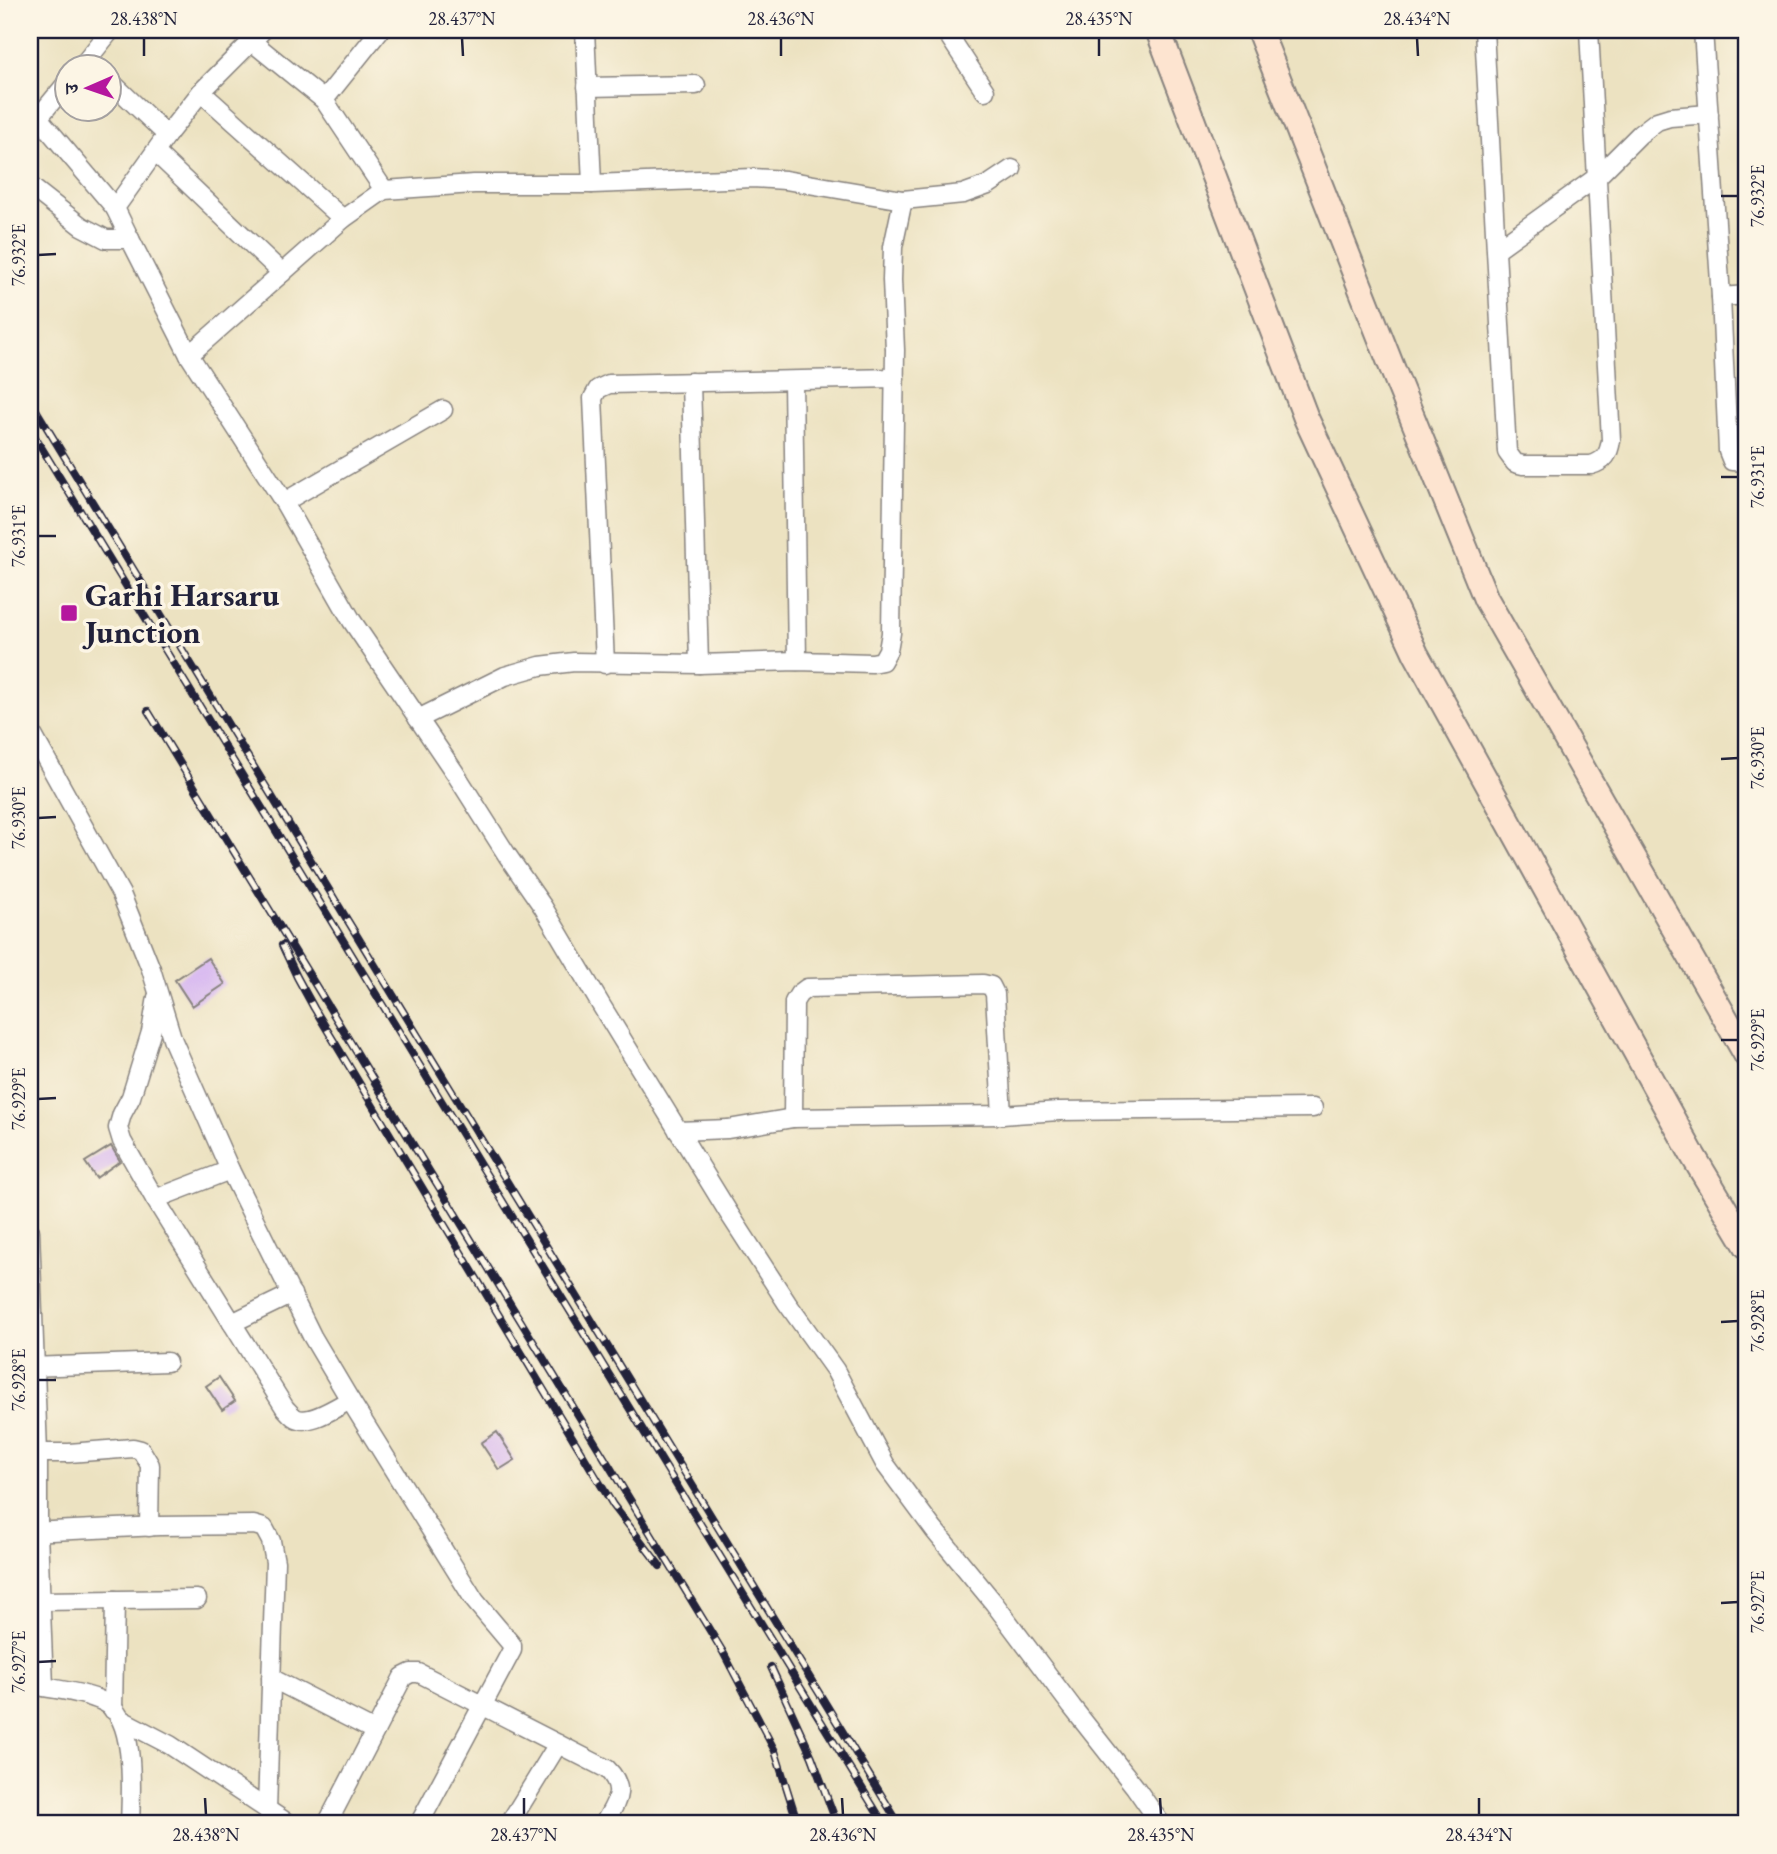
<svg xmlns="http://www.w3.org/2000/svg" width="1777" height="1854" font-family="'EB Garamond','Noto Serif Devanagari',serif">
<rect width="100%" height="100%" fill="#fcf5e5"/>
<filter id="ink" filterUnits="userSpaceOnUse"><feTurbulence type="fractalNoise" baseFrequency=".0143" numOctaves="2"/><feDisplacementMap in="SourceGraphic" scale="14" xChannelSelector="R" yChannelSelector="G"/><feConvolveMatrix kernelMatrix="1 2 1 2 8 2 1 2 1" color-interpolation-filters="sRGB"/></filter>
<filter id="wash" filterUnits="userSpaceOnUse"><feTurbulence type="fractalNoise" baseFrequency=".00686" numOctaves="4" result="noise"/><feDisplacementMap in="SourceGraphic" scale="28" xChannelSelector="R" yChannelSelector="G"/><feGaussianBlur stdDeviation="1.57" result="paint"/><feColorMatrix in="noise" values="0 0 0 0 0 0 0 0 0 0 0 0 0 0 0 0 0 1.4 0 .05"/><feComposite in="paint" operator="in"/></filter>
<g filter="url(#wash)">
<rect width="100%" height="100%" fill="#ece2c1"/>
<g id="blocks">
<g fill="#d4b3f2">
<polygon points="208,958 225,984 192,1006 175,980"/>
<polygon points="111,1146 120,1161 96,1178 85,1162"/>
<polygon points="219,1377 235,1401 222,1410 206,1386"/>
<polygon points="497,1432 515,1460 499,1470 481,1443"/>
</g>
</g>
</g>
<g filter="url(#ink)">
<use href="#blocks" fill-opacity="0" stroke="#87827e" stroke-width="2"/>
<g fill="none" stroke-linecap="round" stroke-linejoin="round">
<g stroke="#87827e" stroke-width="21">
<g id="street">
<polyline points="585,30 592,184"/>
<polyline points="945,30 985,91"/>
<path d="M 1484,30 L 1507,452 L 1515,463 L 1523,465 L 1591,465 C 1605,461 1609,454 1611,440 L 1589,30"/>
<polyline points="1703,30 1721,297 1728,451 1732,461 1747,462"/>
<polyline points="251,41 324,100 384,190"/>
<polyline points="82,66 111,30"/>
<polyline points="108,79 167,135"/>
<polyline points="587,87 696,85"/>
<polyline points="201,92 343,219"/>
<polyline points="324,100 380,30"/>
<polyline points="30,108 115,208"/>
<polyline points="39,117 66,84"/>
<polyline points="155,152 282,273"/>
<polyline points="30,186 81,226 106,239 130,239 189,355 284,502 352,621 455,773 507,855 543,907 601,1005 730,1215 787,1303 835,1370 885,1464 934,1530 994,1603 1072,1707 1135,1787 1161,1824"/>
<polyline points="130,239 115,208 167,135 201,92 263,30"/>
<polyline points="1497,249 1597,177 1640,134 1657,121 1670,117 1709,114"/>
<polyline points="1721,297 1747,295"/>
<polyline points="189,355 343,219 384,190 474,184 592,184 753,178 785,180 903,200 963,194 988,185 1012,169"/>
<polyline points="793,381 797,661"/>
<polyline points="691,382 699,664"/>
<polyline points="284,502 443,410"/>
<polyline points="605,664 593,398 598,389 609,384 895,378"/>
<polyline points="418,719 505,676 540,666 574,662 699,664 797,661 872,663 882,661 888,650 891,633 895,350 892,280 893,247 903,200"/>
<polyline points="30,730 121,894 151,969 173,1041 230,1170 312,1336 350,1400 475,1601 512,1645 512,1650 419,1824"/>
<path d="M 157,997 L 151,1032 L 131,1097 L 122,1114 L 118,1128 L 122,1141 L 155,1199 L 285,1408 C 288,1411 290,1414 294,1417 C 308,1427 336,1407 350,1400"/>
<polyline points="793,1118 794,1002 799,994 807,988 983,984 991,986 995,994 1002,1115"/>
<polyline points="678,1131 728,1129 793,1118 1002,1115 1059,1111 1313,1108"/>
<polyline points="155,1199 230,1170"/>
<polyline points="30,1231 38,1453 38,1532 44,1687"/>
<polyline points="232,1323 292,1294"/>
<polyline points="30,1367 167,1362"/>
<polyline points="30,1453 69,1453 133,1448 141,1450 150,1465 149,1527"/>
<polyline points="30,1532 159,1526 254,1525 264,1528 271,1541 275,1562 267,1810"/>
<polyline points="40,1601 197,1599"/>
<polyline points="271,1678 375,1731"/>
<path d="M 30,1684 C 54,1690 81,1691 104,1702 C 137,1716 131,1794 130,1824"/>
<polyline points="113,1710 115,1600"/>
<polyline points="122,1720 170,1745 289,1824"/>
<path d="M 327,1824 L 403,1677 L 411,1673 L 419,1673 L 607,1769 C 628,1790 615,1803 604,1824"/>
<polyline points="509,1824 558,1744"/>
</g>
</g>
<g stroke="#87827e" stroke-width="28">
<g id="secondary">
<polyline points="1158,30 1306,418 1416,654 1692,1154 1747,1246"/>
<polyline points="1259,30 1393,370 1486,599 1747,1056"/>
</g>
</g>
<use href="#street" stroke="#fff" stroke-width="18"/>
<use href="#secondary" stroke="#fde4d0" stroke-width="24"/>
<g stroke="#22223b" stroke-width="8">
<g id="rail">
<polyline points="30,400 899,1824"/>
<polyline points="30,429 884,1824"/>
<polyline points="148,711 723,1652 775,1751 798,1824"/>
<polyline points="282,945 297,977 314,1008 613,1505 660,1566"/>
<polyline points="771,1667 812,1757 837,1824"/>
</g>
</g>
<use href="#rail" stroke="#fcf5e5" stroke-width="5" stroke-dasharray="16" stroke-linecap="butt"/>
</g>
</g>
<path fill="none" stroke="#22223b" stroke-width="2.5" d="M 144,38 L 144,56M 462,38 L 463,56M 781,38 L 781,56M 1099,38 L 1099,56M 1417,38 L 1418,56M 1721,196 L 1738,196M 38,255 L 56,254M 1721,477 L 1738,477M 38,536 L 56,536M 1721,759 L 1738,758M 38,818 L 56,817M 1721,1040 L 1738,1040M 38,1099 L 56,1098M 1721,1322 L 1738,1321M 38,1380 L 56,1380M 1721,1603 L 1738,1602M 38,1662 L 56,1661M 205,1798 L 206,1815M 524,1798 L 524,1815M 842,1798 L 843,1815M 1160,1798 L 1161,1815M 1479,1798 L 1479,1815"/>
<rect fill="#b5179e" stroke="#fcf5e5" stroke-width="2.5" x="60" y="604" width="18" height="18" rx="3.5"/>
<g text-anchor="middle" dominant-baseline="central" stroke-width="7" stroke-linejoin="round" paint-order="stroke">
<g font-size="32" font-weight="bold" fill="#22223b" stroke="#fcf5e5" text-anchor="start">
<text x="85" y="595">Garhi Harsaru<tspan x="85" dy="37">Junction</tspan></text>
</g>
</g>
<rect width="1777" height="1854" fill="none" stroke="#fcf5e5" stroke-width="77"/>
<g transform="translate(88 88) rotate(268)"><circle r="33" fill="#fcf5e5" stroke="#a5a1a1" stroke-width="2"/>
<path d="M0-5L12 26L0 18L-12 26Z" fill="#b5179e"/>
<text y="-10" font-size="19" font-weight="bold" text-anchor="middle" fill="#22223b">उ</text>
</g>
<rect x="38" y="38" width="1700" height="1777" fill="none" stroke="#22223b" stroke-width="2.5"/>
<g font-size="18" text-anchor="middle" fill="#22223b">
<text x="144" y="25">28.438°N</text>
<text x="462" y="25">28.437°N</text>
<text x="781" y="25">28.436°N</text>
<text x="1099" y="25">28.435°N</text>
<text x="1417" y="25">28.434°N</text>
<text transform="translate(1758 196) rotate(-90)" y="6">76.932°E</text>
<text transform="translate(19 255) rotate(-90)" y="6">76.932°E</text>
<text transform="translate(1758 477) rotate(-90)" y="6">76.931°E</text>
<text transform="translate(19 536) rotate(-90)" y="6">76.931°E</text>
<text transform="translate(1758 758) rotate(-90)" y="6">76.930°E</text>
<text transform="translate(19 818) rotate(-90)" y="6">76.930°E</text>
<text transform="translate(1758 1040) rotate(-90)" y="6">76.929°E</text>
<text transform="translate(19 1099) rotate(-90)" y="6">76.929°E</text>
<text transform="translate(1758 1321) rotate(-90)" y="6">76.928°E</text>
<text transform="translate(19 1380) rotate(-90)" y="6">76.928°E</text>
<text transform="translate(1758 1602) rotate(-90)" y="6">76.927°E</text>
<text transform="translate(19 1662) rotate(-90)" y="6">76.927°E</text>
<text x="206" y="1841">28.438°N</text>
<text x="524" y="1841">28.437°N</text>
<text x="843" y="1841">28.436°N</text>
<text x="1161" y="1841">28.435°N</text>
<text x="1479" y="1841">28.434°N</text>
</g>
</svg>
